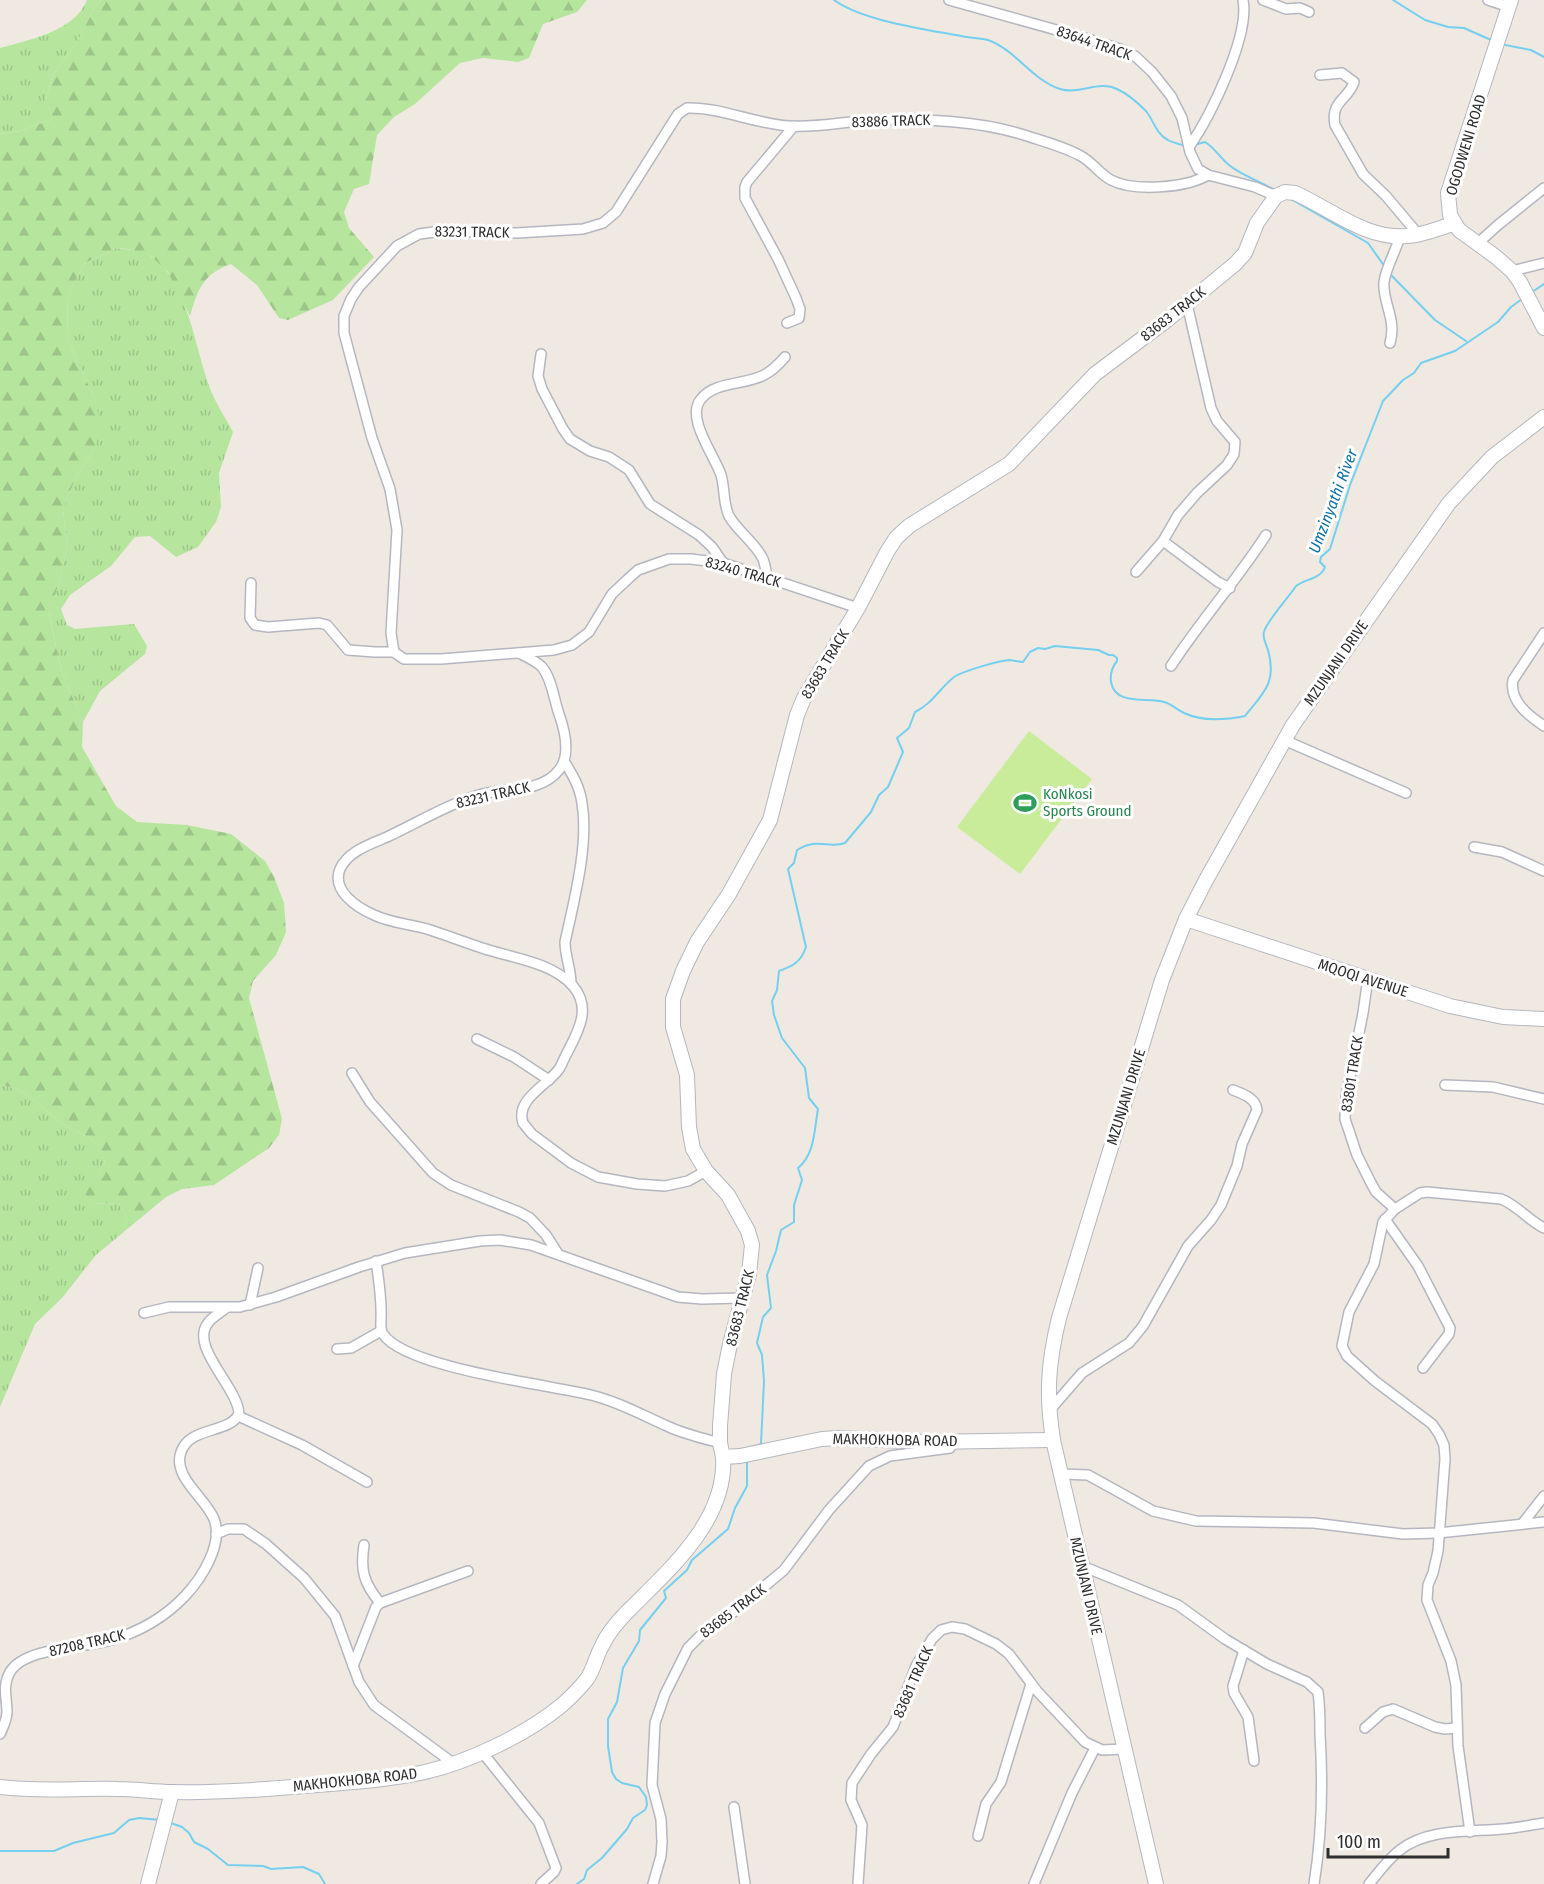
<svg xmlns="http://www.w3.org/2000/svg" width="1544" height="1884" font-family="'Fira Sans Condensed',sans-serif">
<defs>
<pattern id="grass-tufts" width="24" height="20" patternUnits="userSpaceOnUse" patternTransform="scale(1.5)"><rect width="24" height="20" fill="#b6e59e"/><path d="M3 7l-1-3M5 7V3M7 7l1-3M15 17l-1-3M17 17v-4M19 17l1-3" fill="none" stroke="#9dc588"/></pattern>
<pattern id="forest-firs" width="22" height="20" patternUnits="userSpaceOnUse" patternTransform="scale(1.5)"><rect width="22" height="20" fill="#b6e59e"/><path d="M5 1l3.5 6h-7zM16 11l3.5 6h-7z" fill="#9dc588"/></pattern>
</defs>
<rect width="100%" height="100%" fill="#efe9e1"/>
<g fill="url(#grass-tufts)">
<path d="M 87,0 L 101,0 L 94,9 L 78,40 L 52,77 L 46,99 L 53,119 L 20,131 L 0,134 L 0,48 C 29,40 75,31 87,0 Z"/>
<path d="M 116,248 C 127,249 143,251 152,257 C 189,283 195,351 211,391 C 217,405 226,419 233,432 L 219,473 L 221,507 L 216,522 L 198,547 L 176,557 L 150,536 L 135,537 L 111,566 L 70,595 L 61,609 L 67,625 L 75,629 L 134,624 L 147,646 L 145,654 L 100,691 L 83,722 L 61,670 L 49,612 L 60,580 L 67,546 L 63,509 L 76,477 L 96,447 L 96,402 L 67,338 L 68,293 L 85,263 Z"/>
<path d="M 0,1085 C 29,1088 44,1112 67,1127 C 76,1132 89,1135 96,1143 C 102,1149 104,1157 105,1164 L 99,1171 L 92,1204 L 119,1203 L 131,1226 L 96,1255 L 62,1298 L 35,1324 L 0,1407 Z"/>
</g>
<path fill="url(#forest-firs)" d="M 101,0 L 587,0 L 577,12 L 543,24 L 529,58 L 518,62 L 483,58 L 460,63 L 415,104 L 394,117 L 377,135 L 369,184 L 354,189 L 344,212 L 349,228 L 374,257 L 333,300 L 288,320 L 279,318 L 257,285 L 231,264 C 203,274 198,289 190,316 L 168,272 L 151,256 L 128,249 L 116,248 L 85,263 L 68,293 L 67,338 L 96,402 L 100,424 L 96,447 L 76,477 L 63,509 L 67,546 L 60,580 L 49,613 L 61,670 L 83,722 L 82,747 L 116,806 L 137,822 L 187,825 L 231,834 L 265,861 L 274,877 L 284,903 L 286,932 L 276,955 L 253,981 L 249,998 L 282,1119 L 279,1135 L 269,1148 L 214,1185 L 182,1189 L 166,1197 L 131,1226 L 119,1203 L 92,1204 L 86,1198 L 84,1178 L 99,1171 L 105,1164 C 104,1157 101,1149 96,1143 C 89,1135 76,1132 67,1127 C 44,1112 29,1088 0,1085 L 0,134 L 20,131 L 53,119 L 46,99 L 52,77 L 78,40 L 94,9 Z"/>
<polygon fill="#c9ec9a" points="1029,731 1092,779 1020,874 957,827"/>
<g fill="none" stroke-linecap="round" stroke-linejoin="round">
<g stroke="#75cff0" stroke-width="2">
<path d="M 834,0 C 863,21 924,29 961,36 C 970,38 980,38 988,40 C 1016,50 1032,80 1060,89 C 1079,95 1099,80 1117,89 C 1128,94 1138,103 1146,111 C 1154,121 1156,134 1168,140 C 1173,143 1180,144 1185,146"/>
<polyline points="1393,0 1425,20 1448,27 1464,28 1491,40"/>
<polyline points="1505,45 1531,50 1544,57"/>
<path d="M 1194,145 L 1205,142 C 1215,148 1220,158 1229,165 C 1242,176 1261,181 1276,191"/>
<polyline points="1289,198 1368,243 1385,267"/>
<polyline points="1390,274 1435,320 1466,341"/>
<polyline points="1532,292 1544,284"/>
<path d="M 759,1446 L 761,1443 L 764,1381 L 762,1355 L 757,1343 L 763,1317 L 771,1308 L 767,1275 L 776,1251 L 781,1230 L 794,1222 L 794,1205 L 802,1180 L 798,1168 C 815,1154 814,1131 818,1109 L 809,1098 L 805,1068 L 782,1038 L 774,1015 L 772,1001 L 777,990 L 779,971 C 793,966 801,962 806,947 L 788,869 L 794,863 L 797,850 C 818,837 828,849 845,843 L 871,812 L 879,795 L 888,787 L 903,752 L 897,738 L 909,728 L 915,712 C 932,704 940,688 954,677 C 963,671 998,661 1009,660 C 1013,660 1018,662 1023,662 L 1030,652 L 1038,648 L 1045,649 L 1055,646 L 1098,650 L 1109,655 L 1113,655 L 1117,658 L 1117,661 C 1112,667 1110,674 1111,682 C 1115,706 1147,697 1164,702 C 1172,704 1177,710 1184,713 C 1203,722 1225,720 1245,716 C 1264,692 1277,683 1268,650 C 1266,643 1262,638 1264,632 C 1266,622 1289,597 1296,586 C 1305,579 1321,579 1325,567 L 1320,562 L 1321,557 L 1330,549 L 1350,485 L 1383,401 L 1403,380 L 1414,373 L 1421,363 L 1455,351 L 1498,322 L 1511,307 L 1522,299"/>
<polyline points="168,1822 182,1827 189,1833 194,1842 208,1849 228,1865 263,1866 271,1869 303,1867 319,1874 325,1884"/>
<polyline points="0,1851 54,1851 73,1843 114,1833 129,1820 139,1818 160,1820"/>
<polyline points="577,1884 584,1879 587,1870 602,1858 627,1829 633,1818 645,1810 647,1805 646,1797 639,1787 622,1783 616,1779 612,1772 608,1746 608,1719 617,1702 623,1668 639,1641 640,1630 666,1598 664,1591 687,1570 692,1560 728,1529 735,1508 747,1486 747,1459"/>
</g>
<g stroke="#b4b7c1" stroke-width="12">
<g id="street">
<polyline points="949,0 1078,36 1123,50 1135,56 1152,72 1171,96 1182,118 1190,152 1198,169 1208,175 1255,187 1276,196"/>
<polyline points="1263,0 1286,9 1300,8 1309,12"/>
<polyline points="1488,0 1509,7"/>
<path d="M 1320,75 L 1342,73 L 1354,82 C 1349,99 1330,101 1335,125 L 1363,174 L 1386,196 L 1418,234"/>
<path d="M 1189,147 C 1210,117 1250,36 1243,0"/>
<polyline points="1477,244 1498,225 1544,188"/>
<polyline points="1512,271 1544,263"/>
<polyline points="787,323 799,318 800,309 796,298 778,259 745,198 745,187 747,182 794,126"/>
<path d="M 1390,343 C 1397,319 1382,302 1384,282 C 1386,267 1396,251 1400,236"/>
<polyline points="541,354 538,376 542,389 563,429 570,439 590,451 609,457 629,470 650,504 699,535 712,547 723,563"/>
<polyline points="1163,541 1218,582 1230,588"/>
<polyline points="1136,572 1163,541 1178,515 1197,493 1227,465 1234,454 1235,442 1217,421 1211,408 1187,304"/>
<path d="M 767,577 C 766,571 765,564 763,559 C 755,542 738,532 729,516 C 723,504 725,488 721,475 C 715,456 685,418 701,399 C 715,381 746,385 764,375 C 772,371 779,364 785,357"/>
<polyline points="251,583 250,618 255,625 268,627 319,623 327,625 348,650 375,652 394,652"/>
<path d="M 858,608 L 723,563 L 691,559 L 669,559 L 638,570 L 629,578 L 612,594 L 589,632 L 572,645 L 554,650 L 441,659 L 404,659 L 394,652 L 391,633 L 397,530 L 390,489 L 372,438 L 344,333 L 344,316 L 351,299 L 359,287 L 397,246 L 419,234 L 442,231 L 517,233 L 583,229 L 603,223 L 616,212 L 678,114 L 687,108 C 721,107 755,124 789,126 C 818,128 847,121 875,120 C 920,118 981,121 1024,135 C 1042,141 1062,146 1079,155 C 1092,161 1099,174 1111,180 C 1134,192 1186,188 1208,175"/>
<path d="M 1544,633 L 1513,680 C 1509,701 1529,716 1544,726"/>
<path d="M 519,653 C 527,657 536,661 542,667 C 552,679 554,700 559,714 C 565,731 571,755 559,770 C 541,793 506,788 482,794 C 448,804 419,822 387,837 C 371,844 348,851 340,869 C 331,891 358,908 374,915 C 391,923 409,924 427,929 C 446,935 464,942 482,948 C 512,958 552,962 573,986 C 592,1008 578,1032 567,1053 C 564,1058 562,1065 559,1069 C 548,1085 515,1099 523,1123 L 532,1134 L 571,1163 L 598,1177 L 637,1184 L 665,1186 L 688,1181 L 706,1171"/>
<path d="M 1171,666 C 1201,620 1237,580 1266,535"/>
<polyline points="1284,740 1406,793"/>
<path d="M 564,761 C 572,774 580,787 582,803 C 589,844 574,901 565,942 C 565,956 571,969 571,984"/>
<polyline points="1474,847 1502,852 1544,871"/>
<path d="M 1368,978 L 1363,1013 L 1346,1097 L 1345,1119 L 1357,1155 L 1371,1183 L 1376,1192 L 1395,1209 L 1420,1193 L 1427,1192 L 1501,1199 C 1517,1205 1528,1220 1544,1228"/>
<polyline points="477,1039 514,1057 549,1080"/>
<polyline points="352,1073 370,1102 433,1173 451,1185 519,1212 530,1218 546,1235 558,1254"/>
<polyline points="1445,1085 1493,1087 1544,1099"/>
<polyline points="1395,1209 1383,1222 1374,1264 1349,1312 1342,1346 1347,1356 1375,1381 1432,1424 1439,1434 1444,1445 1445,1459 1438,1551 1433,1573 1428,1585 1427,1600 1451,1661 1456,1685 1458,1746 1470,1832"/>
<polyline points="1385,1219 1418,1266 1450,1328 1449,1334 1423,1368"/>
<path d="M 376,1261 C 379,1281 382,1300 381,1320 C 381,1325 380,1330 383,1334 C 405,1368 550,1385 591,1395 C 619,1402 642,1415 667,1426 C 684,1434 702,1438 720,1443"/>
<polyline points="250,1305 258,1268"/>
<polyline points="144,1313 169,1307 240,1307 276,1297 359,1267 405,1253 480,1241 500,1240 531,1245 678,1297 702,1299 742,1298"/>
<polyline points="337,1349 351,1348 381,1331"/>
<path d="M 1049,1411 L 1082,1373 L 1129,1343 L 1143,1326 L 1188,1246 L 1211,1220 L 1221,1205 L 1237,1166 L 1242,1144 L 1257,1110 C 1256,1098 1243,1094 1233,1090"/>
<polyline points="238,1416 302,1445 367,1482"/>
<polyline points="1061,1474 1088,1475 1153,1511 1196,1521 1314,1523 1403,1534 1438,1533 1544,1522"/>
<polyline points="1522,1524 1544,1496"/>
<polyline points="216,1534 228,1529 244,1529 266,1544 304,1578 335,1616 359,1682 374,1705 453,1763"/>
<path d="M 364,1545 C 360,1571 364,1583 380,1603"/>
<path d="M 1082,1566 L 1178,1605 L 1225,1639 L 1267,1664 L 1307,1682 L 1318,1692 C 1320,1706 1320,1720 1320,1734 C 1323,1784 1322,1835 1314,1884"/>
<polyline points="1244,1650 1233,1686 1234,1693 1248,1717 1254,1761"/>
<polyline points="353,1666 376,1607 380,1603 468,1571"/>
<polyline points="1365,1728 1383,1712 1393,1709 1435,1727 1445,1729 1457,1728"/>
<path d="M 0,1734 C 3,1727 7,1720 7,1712 C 7,1699 2,1685 10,1672 C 25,1647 85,1648 111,1640 C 139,1632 165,1617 185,1596 C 201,1579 224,1544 214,1519 C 205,1497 172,1477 181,1452 C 190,1426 229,1434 239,1414 C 238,1387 189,1347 208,1323 C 212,1317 220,1313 226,1308"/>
<polyline points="482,1752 539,1823 556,1868 554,1872 541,1884"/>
<polyline points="734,1807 745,1884"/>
<polyline points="978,1836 986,1804 1001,1782 1031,1684"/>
<polyline points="653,1884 661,1856 662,1842 661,1819 652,1785 655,1723 665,1694 688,1648 703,1633 735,1611 784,1570 829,1510 869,1466 890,1456 950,1448"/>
<polyline points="858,1884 862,1825 851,1800 852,1783 871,1754 893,1727 916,1666 932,1639 941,1630 952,1627 965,1629 996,1644 1009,1654 1037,1691 1085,1742 1102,1750 1125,1749"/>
<polyline points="1034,1884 1072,1793 1095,1748"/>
<path d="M 1369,1884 C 1379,1872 1388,1859 1400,1850 C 1428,1828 1470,1832 1503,1829 C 1517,1828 1530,1825 1544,1823"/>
</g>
</g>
<g stroke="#b4b7c1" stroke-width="16">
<g id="secondary">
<polyline points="1511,0 1448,193 1450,215 1459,230 1496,257 1512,271 1520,282 1544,328"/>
<polyline points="1186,919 1450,1006 1503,1017 1544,1019"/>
<path d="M 723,1457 L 720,1443 L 720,1426 L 724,1374 L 730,1344 L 749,1274 L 752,1245 L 748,1231 L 728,1195 L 706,1171 L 693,1149 L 689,1127 L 687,1075 L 673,1027 L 673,999 L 683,971 L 697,942 L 729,894 L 770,820 L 797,715 L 804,698 L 858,608 L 887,552 L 896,538 L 909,526 L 1009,464 L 1095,374 L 1167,320 L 1235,264 L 1245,253 L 1257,223 L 1276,196 L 1285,192 L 1295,193 C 1331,209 1366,240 1408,236 C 1423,235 1439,228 1453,224"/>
<path d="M 0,1787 C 39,1792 78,1788 118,1789 C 136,1789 154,1792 172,1792 C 220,1793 269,1789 317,1785 C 353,1782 389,1780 425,1772 C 469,1762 527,1734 562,1705 C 571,1697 580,1688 587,1679 C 594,1669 596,1656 602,1646 C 608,1632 619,1620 629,1610 C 670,1569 727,1520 723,1457 L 740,1456 L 822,1439 L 838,1438 L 928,1442 L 1053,1440"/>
<polyline points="148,1884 172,1792"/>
<path d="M 1156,1884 L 1053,1440 C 1046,1394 1048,1363 1059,1318 L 1162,980 L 1186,919 L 1206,880 L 1293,725 L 1449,503 L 1492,457 L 1544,417"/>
</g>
</g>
<use href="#street" stroke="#fff" stroke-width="9"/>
<use href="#secondary" stroke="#fff" stroke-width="14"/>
</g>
<defs>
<g id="stadium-bare" transform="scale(1.8)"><path d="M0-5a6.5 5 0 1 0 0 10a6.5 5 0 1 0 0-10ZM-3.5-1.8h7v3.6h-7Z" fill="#2e9e5b" stroke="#fff" stroke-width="2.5" paint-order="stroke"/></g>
</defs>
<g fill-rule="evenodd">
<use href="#stadium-bare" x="1025" y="803"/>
</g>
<g text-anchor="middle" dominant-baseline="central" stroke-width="6" stroke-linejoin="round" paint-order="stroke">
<g font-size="15" fill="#2e2e2e" stroke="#fff">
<text transform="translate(1094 43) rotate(19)">83644 TRACK</text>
<text transform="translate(891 121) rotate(-2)">83886 TRACK</text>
<text transform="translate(1466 145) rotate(-73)">OGODWENI ROAD</text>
<text transform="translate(472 232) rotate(1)">83231 TRACK</text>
<text transform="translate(1173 314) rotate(-38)">83683 TRACK</text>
<text transform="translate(743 572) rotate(16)">83240 TRACK</text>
<text transform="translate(1336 663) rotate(-55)">MZUNJANI DRIVE</text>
<text transform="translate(825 664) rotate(-59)">83683 TRACK</text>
<text transform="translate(493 795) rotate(-13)">83231 TRACK</text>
<text transform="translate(1363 978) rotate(18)">MQOQI AVENUE</text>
<text transform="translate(1352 1074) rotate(-81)">83801 TRACK</text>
<text transform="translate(1126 1097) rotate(-73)">MZUNJANI DRIVE</text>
<text transform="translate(740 1308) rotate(-76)">83683 TRACK</text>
<text transform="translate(895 1440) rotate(1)">MAKHOKHOBA ROAD</text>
<text transform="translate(1086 1586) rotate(77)">MZUNJANI DRIVE</text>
<text transform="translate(733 1611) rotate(-37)">83685 TRACK</text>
<text transform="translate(87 1643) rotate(-13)">87208 TRACK</text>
<text transform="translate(913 1682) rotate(-66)">83681 TRACK</text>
<text transform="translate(355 1780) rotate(-6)">MAKHOKHOBA ROAD</text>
</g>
<g font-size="15" fill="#27864d" stroke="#fff" text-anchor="start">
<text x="1043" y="794">KoNkosi<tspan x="1043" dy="17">Sports Ground</tspan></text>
</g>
<g font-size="16" font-style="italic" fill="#0d6fa3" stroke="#fff">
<text transform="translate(1333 501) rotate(-69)">Umzinyathi River</text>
</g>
</g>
<path d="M1328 1848v9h120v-9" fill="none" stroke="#2e2e2e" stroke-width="3"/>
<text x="1337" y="1848" font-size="18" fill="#2e2e2e" stroke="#ffffff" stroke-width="4.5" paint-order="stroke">100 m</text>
</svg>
